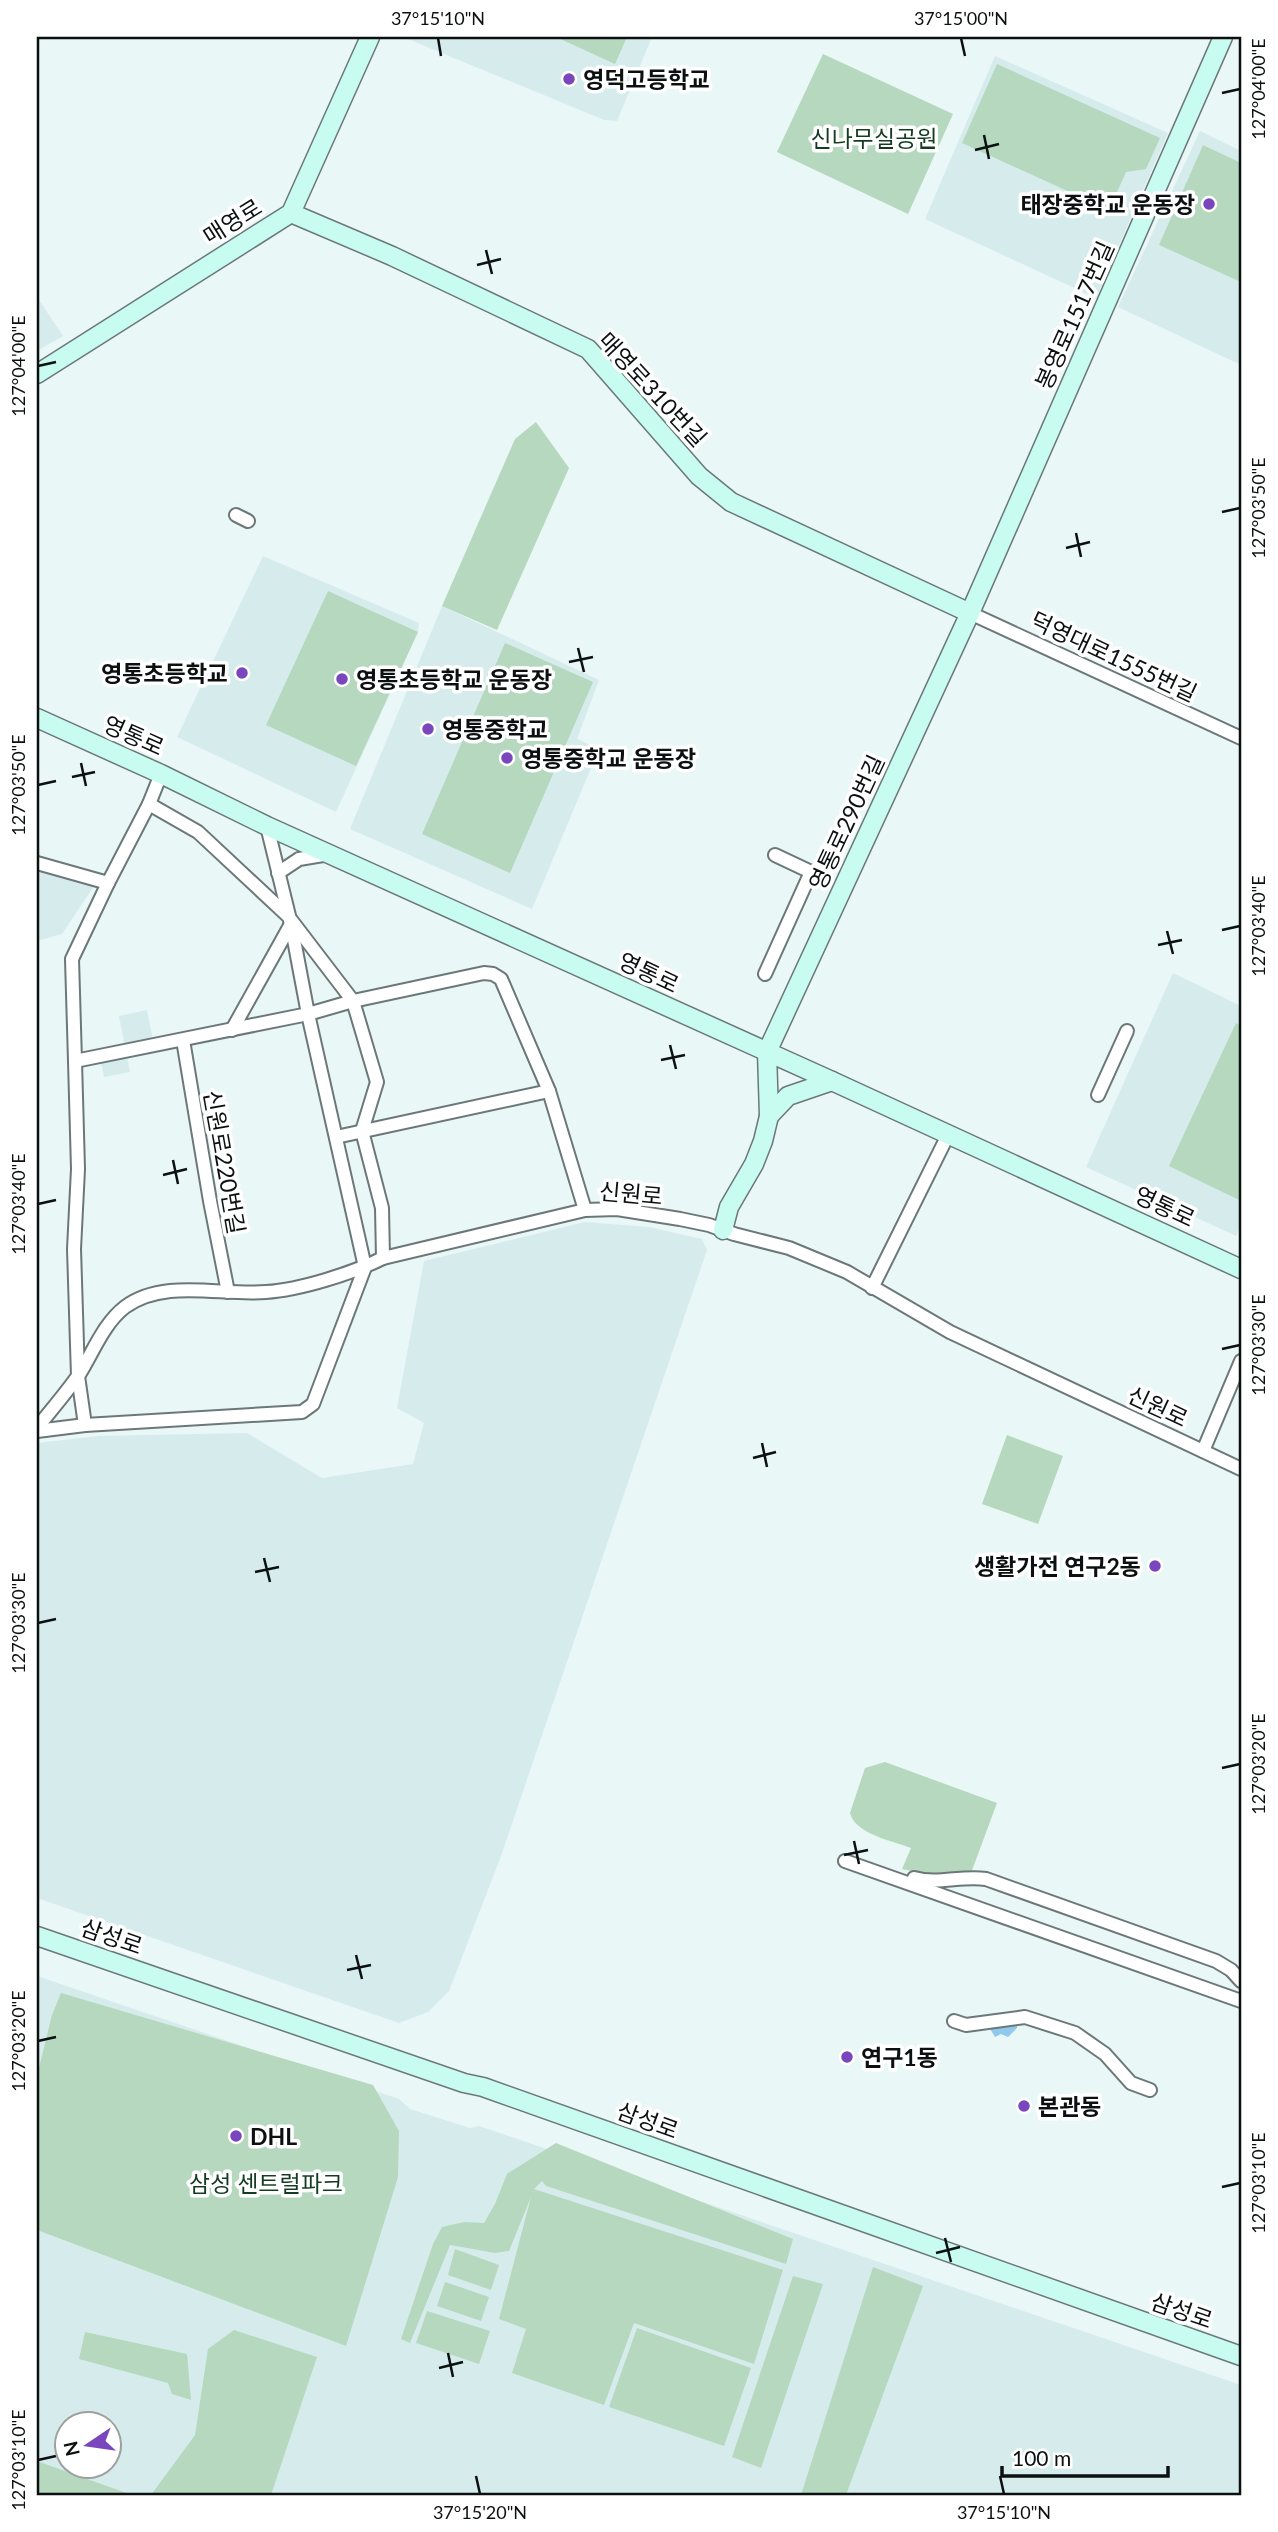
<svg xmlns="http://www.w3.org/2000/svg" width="1278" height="2532" font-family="Lato,'Noto Sans KR',sans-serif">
<rect width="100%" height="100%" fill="#e9f7f6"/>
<g fill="#d6ecec" fill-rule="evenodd">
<polygon points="403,37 652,37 617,121 604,120"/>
<polygon points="995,56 1168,133 1096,298 925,219"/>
<polygon points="1200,131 1241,151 1241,365 1118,307"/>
<polygon points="37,297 63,336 37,351"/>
<polygon points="263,556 419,623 418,632 336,812 177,737"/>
<polygon points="442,606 599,680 577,739 599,749 532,909 350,829"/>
<polygon points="37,868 41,868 94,886 62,934 37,941"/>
<polygon points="1173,973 1241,1006 1241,1225 1236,1236 1086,1167"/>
<polygon points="147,1010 153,1041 125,1047 119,1016"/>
<polygon points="126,1051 130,1072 104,1077 100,1056"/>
<polygon points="585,1222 649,1227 702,1239 707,1250 501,1856 449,1991 428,2012 399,2023 37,1898 37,1443 98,1436 247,1433 322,1478 413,1464 424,1423 397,1408 424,1261"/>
<path d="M 37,1976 L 399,2099 L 410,2109 L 470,2128 L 479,2126 L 1241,2385 L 1241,2495 L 37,2495 ZM 66,2424 L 108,2424 L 108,2466 L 66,2466 Z"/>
</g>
<g fill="#b5d8be">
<polygon points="556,37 627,37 615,64"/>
<polygon points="823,54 953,114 908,214 777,152"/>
<polygon points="997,64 1160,138 1146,169 1126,172 1109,210 962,143"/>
<polygon points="1203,145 1241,163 1241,282 1159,245"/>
<polygon points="536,422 569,468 497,630 442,606 515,439"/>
<polygon points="328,591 418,632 356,766 266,725"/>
<polygon points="505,643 593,682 510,873 422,834"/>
<polygon points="1236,1023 1241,1026 1241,1201 1169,1166"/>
<polygon points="1007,1435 1063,1456 1038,1524 982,1504"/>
<path d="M 885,1762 L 997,1803 L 971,1873 L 939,1877 L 902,1869 L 911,1848 C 893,1841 855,1834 850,1813 L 865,1768 Z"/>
<polygon points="61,1993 373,2085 399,2131 398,2177 346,2346 37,2230 37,2076 52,2015"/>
<polygon points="556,2143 793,2239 786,2264 546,2186 542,2181 534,2189 783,2270 754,2364 634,2323 604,2405 512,2373 526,2329 499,2319 531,2197 509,2251 495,2253 450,2245 410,2343 401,2339 433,2244 442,2227 464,2222 484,2223 495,2204 507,2174"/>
<polygon points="455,2249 499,2265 491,2290 448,2275"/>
<polygon points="873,2267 923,2286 846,2495 801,2495"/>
<polygon points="793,2276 823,2284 761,2468 732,2457"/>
<polygon points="445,2282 489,2297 481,2321 437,2306"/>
<polygon points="427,2311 490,2331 479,2364 416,2343"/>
<polygon points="637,2328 751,2368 724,2446 609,2407"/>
<polygon points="234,2330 317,2357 271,2495 151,2495 195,2435 208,2349"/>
<polygon points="85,2332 187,2354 191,2400 172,2394 168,2383 79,2359"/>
<polygon points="37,2461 132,2495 37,2495"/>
</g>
<polygon fill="#90c9ee" points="1017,2023 1017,2028 1008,2037 1001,2034 995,2037 989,2027"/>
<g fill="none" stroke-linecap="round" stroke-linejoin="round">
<g stroke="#6c7878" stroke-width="16">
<g id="street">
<polyline points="236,515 248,521"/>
<polyline points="970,613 1241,738"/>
<polyline points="161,774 149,804 108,883 72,959 75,1061 308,1014 353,1001 484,973 493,974 501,979 549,1091 585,1210"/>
<polyline points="149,804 198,832 288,916 353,1001 377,1082 362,1131 382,1208 383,1258"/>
<polyline points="37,863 108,883"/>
<polyline points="278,873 299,859 329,854"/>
<polyline points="765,974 811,872 775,855"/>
<polyline points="232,1030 291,924"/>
<polyline points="183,1040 210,1201 228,1292"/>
<polyline points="75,1061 78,1169 74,1249 78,1376 85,1425"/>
<polyline points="1098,1095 1127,1031"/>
<polyline points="336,1137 549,1091"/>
<polyline points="872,1288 948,1135"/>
<path d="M 37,1428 C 51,1410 67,1392 80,1373 C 93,1352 104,1323 125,1307 C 164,1278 221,1296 266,1292 C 300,1290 353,1273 383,1258 L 585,1210 L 617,1209 L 680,1219 L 709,1225 L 734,1234 L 789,1248 L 847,1272 L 950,1332 L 1241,1469"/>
<polyline points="37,1431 85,1425 302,1412 313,1404 365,1267 308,1014 291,924 267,826"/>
<polyline points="1203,1451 1241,1361"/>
<polyline points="845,1861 1241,2001"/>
<path d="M 914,1878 C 938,1885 962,1875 986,1879 L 1216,1961 L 1231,1970 L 1241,1981"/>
<polyline points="954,2021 966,2025 1025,2017 1075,2033 1105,2054 1131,2083 1150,2090"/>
</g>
</g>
<g stroke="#6c7878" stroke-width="21">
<g id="secondary">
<polyline points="291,213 392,256 588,349 699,476 731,502 970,613"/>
<polyline points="37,374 291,213 370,37"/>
<polyline points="37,718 161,774 267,826 832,1081 1241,1269"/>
<polyline points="769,1116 788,1096 832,1081"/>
<polyline points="723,1230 729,1207 754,1164 763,1141 769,1116 767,1052 970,613 1223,37"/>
<polyline points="37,1936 464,2083 483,2087 1241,2356"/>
</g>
</g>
<use href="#street" stroke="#fff" stroke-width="12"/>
<use href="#secondary" stroke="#c9fcf0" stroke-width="18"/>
</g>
<path fill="none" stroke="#0c1010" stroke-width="2.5" d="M 438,38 L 441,56M 961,38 L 965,56M 1222,93 L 1240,89M 984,135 L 989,159M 975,150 L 999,144M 486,250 L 492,274M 477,265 L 501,259M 38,366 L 56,362M 1222,512 L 1240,508M 1076,533 L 1081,557M 1066,548 L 1090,542M 578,648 L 584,672M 569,662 L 593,657M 81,763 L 86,786M 72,777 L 95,772M 38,785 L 56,781M 1222,930 L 1240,926M 1167,931 L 1173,954M 1158,945 L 1182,940M 670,1045 L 676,1069M 661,1060 L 685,1055M 173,1160 L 178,1184M 163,1175 L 187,1169M 38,1204 L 56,1200M 1222,1349 L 1240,1345M 762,1443 L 767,1467M 753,1458 L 776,1452M 264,1558 L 270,1582M 255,1572 L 279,1567M 38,1623 L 56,1619M 1222,1768 L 1240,1764M 854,1841 L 859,1864M 844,1855 L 868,1850M 356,1955 L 362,1979M 347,1970 L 371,1965M 38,2041 L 56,2037M 1222,2187 L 1240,2183M 945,2238 L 951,2262M 936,2253 L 960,2247M 448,2353 L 453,2377M 439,2368 L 463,2362M 38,2460 L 56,2456M 476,2476 L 480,2494M 1000,2476 L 1004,2494"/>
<g fill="#7946bd" stroke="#fff" stroke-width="2.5">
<circle cx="569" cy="79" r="7"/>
<circle cx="1209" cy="204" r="7"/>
<circle cx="242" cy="673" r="7"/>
<circle cx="342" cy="679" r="7"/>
<circle cx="428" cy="729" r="7"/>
<circle cx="507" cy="758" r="7"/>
<circle cx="1155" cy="1566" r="7"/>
<circle cx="847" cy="2057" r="7"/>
<circle cx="1024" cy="2106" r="7"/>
<circle cx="236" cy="2136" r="7"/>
</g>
<g text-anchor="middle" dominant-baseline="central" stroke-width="7" stroke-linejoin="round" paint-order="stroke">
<g font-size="23" font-weight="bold" fill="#0c1010" stroke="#fff" text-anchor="start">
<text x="583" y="79">영덕고등학교</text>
<text x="1195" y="204" text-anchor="end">태장중학교 운동장</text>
<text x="228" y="673" text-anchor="end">영통초등학교</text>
<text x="356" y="679">영통초등학교 운동장</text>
<text x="442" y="729">영통중학교</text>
<text x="521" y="758">영통중학교 운동장</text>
<text x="1141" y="1566" text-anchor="end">생활가전 연구2동</text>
<text x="861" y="2057">연구1동</text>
<text x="1038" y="2106">본관동</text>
<text x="250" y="2136">DHL</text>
</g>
<g font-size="23" fill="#133c22" stroke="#fff">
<text x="874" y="138">신나무실공원</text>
<text x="266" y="2183">삼성 센트럴파크</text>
</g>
<g font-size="23" fill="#0c1010" stroke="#fff">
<text transform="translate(232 221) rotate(-32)">매영로</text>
<text transform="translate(1074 315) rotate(-66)">봉영로1517번길</text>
<text transform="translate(653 389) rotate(47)">매영로310번길</text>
<text transform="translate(1114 656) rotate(25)">덕영대로1555번길</text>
<text transform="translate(134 735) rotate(24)">영통로</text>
<text transform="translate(846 822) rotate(-65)">영통로290번길</text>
<text transform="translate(649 972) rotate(25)">영통로</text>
<text transform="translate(225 1162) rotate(80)">신원로220번길</text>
<text transform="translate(631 1193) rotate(5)">신원로</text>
<text transform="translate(1165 1206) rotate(25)">영통로</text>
<text transform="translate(1158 1406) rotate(25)">신원로</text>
<text transform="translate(112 1936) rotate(19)">삼성로</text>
<text transform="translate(648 2120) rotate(20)">삼성로</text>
<text transform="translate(1182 2310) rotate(19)">삼성로</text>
</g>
</g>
<rect width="1278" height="2532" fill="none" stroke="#ffffff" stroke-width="77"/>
<g transform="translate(88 2445) rotate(257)"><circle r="33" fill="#ffffff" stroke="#9e9f9f" stroke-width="2"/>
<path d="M0-5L12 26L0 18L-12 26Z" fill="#7946bd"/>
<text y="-10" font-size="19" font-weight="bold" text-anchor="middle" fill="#0c1010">N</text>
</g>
<path d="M1002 2466v10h166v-10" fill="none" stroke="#0c1010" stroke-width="3.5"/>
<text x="1012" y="2466" font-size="21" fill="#0c1010" stroke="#ffffff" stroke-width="5" paint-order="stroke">100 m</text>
<rect x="38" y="38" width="1202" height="2456" fill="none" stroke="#0c1010" stroke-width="2.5"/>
<g font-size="18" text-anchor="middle" fill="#0c1010">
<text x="438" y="25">37°15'10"N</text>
<text x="961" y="25">37°15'00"N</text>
<text transform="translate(1259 89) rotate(-90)" y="6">127°04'00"E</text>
<text transform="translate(19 366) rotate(-90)" y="6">127°04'00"E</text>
<text transform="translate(1259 508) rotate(-90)" y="6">127°03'50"E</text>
<text transform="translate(19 785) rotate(-90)" y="6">127°03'50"E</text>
<text transform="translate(1259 926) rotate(-90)" y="6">127°03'40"E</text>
<text transform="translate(19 1204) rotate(-90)" y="6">127°03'40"E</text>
<text transform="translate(1259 1345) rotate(-90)" y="6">127°03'30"E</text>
<text transform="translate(19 1623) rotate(-90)" y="6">127°03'30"E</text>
<text transform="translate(1259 1764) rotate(-90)" y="6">127°03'20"E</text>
<text transform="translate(19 2041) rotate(-90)" y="6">127°03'20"E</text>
<text transform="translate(1259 2183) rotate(-90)" y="6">127°03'10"E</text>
<text transform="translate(19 2460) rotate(-90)" y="6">127°03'10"E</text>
<text x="480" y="2519">37°15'20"N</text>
<text x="1004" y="2519">37°15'10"N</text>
</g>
</svg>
